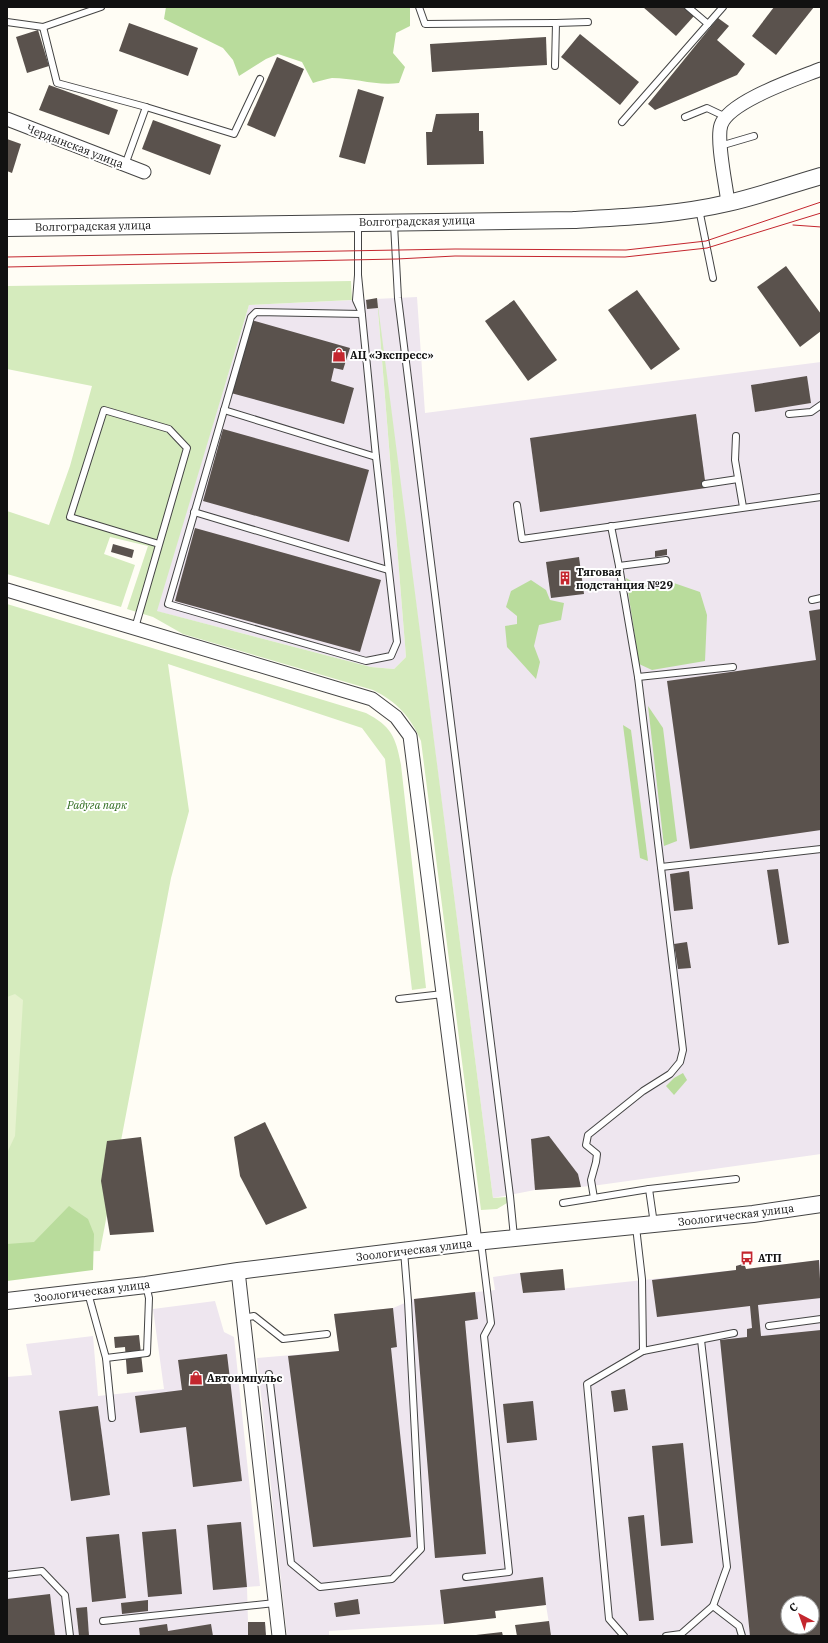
<svg xmlns="http://www.w3.org/2000/svg" width="828" height="1643" font-family="'IBM Plex Serif',serif">
<rect width="100%" height="100%" fill="#fffdf5"/>
<g fill="#eee6ef" fill-rule="evenodd">
<polygon points="417,297 425,413 821,362 821,1154 592,1186 535,1190 493,1198 378,311 406,657 394,669 371,667 156,611 249,305"/>
<path d="M 821,1260 L 821,1636 L 551,1636 L 546,1605 L 495,1611 L 496,1618 L 444,1624 L 329,1631 L 329,1636 L 287,1636 L 257,1358 L 339,1351 L 334,1314 L 393,1308 L 414,1299 L 495,1290 L 493,1277 L 520,1273 L 523,1293 L 736,1270 L 736,1266 L 743,1264 L 745,1266 L 746,1269 ZM 788,1603 L 812,1603 L 812,1627 L 788,1627 Z"/>
<polygon points="215,1301 224,1332 234,1337 260,1586 247,1587 248,1622 265,1622 266,1636 7,1636 7,1377 32,1375 26,1344 93,1336 98,1396 164,1389 153,1309"/>
</g>
<g fill="#d5ebbd">
<path d="M 351,281 L 352,300 L 249,305 L 157,611 L 371,667 L 394,669 L 406,657 L 377,298 L 493,1198 L 507,1197 L 507,1203 L 497,1209 L 481,1210 L 421,741 C 410,716 397,702 373,690 L 183,634 L 153,617 L 127,609 L 148,546 L 110,537 L 104,554 L 135,565 L 121,607 L 7,574 L 7,511 L 49,525 L 70,466 L 92,386 L 7,369 L 7,286 Z"/>
<path d="M 7,604 L 366,713 C 391,726 396,737 401,765 L 426,988 L 412,990 L 385,759 L 362,728 L 168,664 L 189,811 L 171,878 L 100,1251 L 7,1255 Z"/>
</g>
<g fill="#b9dc9c">
<path d="M 166,7 L 410,7 L 410,26 L 396,33 L 393,53 L 405,67 L 399,83 C 376,86 355,78 332,78 C 326,79 319,81 313,83 L 302,62 L 278,54 L 266,59 L 239,76 L 233,60 L 223,48 L 164,19 Z"/>
<polygon points="626,578 640,586 671,582 700,592 707,615 705,661 652,670 639,664"/>
<polygon points="531,580 546,590 550,600 564,603 561,620 539,625 534,646 540,662 536,679 507,647 505,626 517,624 517,616 506,607 511,591"/>
<polygon points="648,706 663,728 677,841 664,846"/>
<polygon points="623,725 631,730 648,861 640,858"/>
<polygon points="683,1073 687,1080 674,1095 666,1086 674,1078"/>
<polygon points="69,1206 88,1219 94,1234 93,1270 7,1281 7,1244 34,1242"/>
</g>
<polygon fill="#e6f2cf" points="15,994 23,1000 15,1136 7,1153 7,997"/>
<g fill="#5a524d" fill-rule="evenodd">
<polygon points="643,7 684,7 694,16 676,36"/>
<polygon points="774,7 814,7 776,55 752,36"/>
<polygon points="718,18 729,26 717,40 745,64 737,75 655,110 648,104"/>
<polygon points="129,23 198,48 188,76 119,51"/>
<polygon points="38,30 49,66 27,73 16,37"/>
<polygon points="580,34 639,82 620,105 561,57"/>
<polygon points="546,37 547,65 432,72 430,44"/>
<polygon points="277,57 304,69 275,137 247,125"/>
<polygon points="49,85 118,110 109,135 39,110"/>
<polygon points="358,89 384,97 365,164 339,157"/>
<polygon points="479,113 479,131 483,131 484,164 427,165 426,132 432,132 436,114"/>
<polygon points="153,120 221,145 210,175 142,149"/>
<polygon points="7,139 21,144 12,173 7,171"/>
<polygon points="786,266 821,314 821,331 800,347 757,287"/>
<polygon points="637,290 680,349 651,370 608,310"/>
<polygon points="377,298 378,308 367,309 366,300"/>
<polygon points="514,300 557,360 528,381 485,321"/>
<polygon points="251,320 350,348 343,370 334,368 331,381 354,388 344,424 231,393"/>
<polygon points="807,376 811,403 755,412 751,385"/>
<polygon points="696,414 706,488 540,512 530,438"/>
<polygon points="223,429 369,470 349,542 203,501"/>
<polygon points="195,528 381,580 360,652 175,601"/>
<polygon points="113,544 134,550 132,558 111,552"/>
<polygon points="667,549 667,555 655,557 655,551"/>
<polygon points="579,557 584,594 551,598 546,562"/>
<polygon points="821,609 821,830 690,849 667,681 816,660 809,611"/>
<polygon points="778,869 789,943 778,945 767,870"/>
<polygon points="689,871 693,909 674,911 670,874"/>
<polygon points="687,942 691,968 678,969 674,944"/>
<polygon points="265,1122 307,1208 266,1225 240,1176 234,1137"/>
<polygon points="549,1136 578,1174 581,1187 535,1190 531,1139"/>
<polygon points="141,1137 154,1232 110,1235 101,1181 107,1141"/>
<path d="M 819,1260 L 821,1298 L 758,1305 L 761,1336 L 821,1330 L 821,1636 L 750,1636 L 720,1340 L 747,1337 L 747,1329 L 752,1328 L 750,1306 L 657,1317 L 652,1280 L 736,1270 L 736,1266 L 743,1264 L 745,1266 L 746,1269 ZM 788,1603 L 812,1603 L 812,1627 L 788,1627 Z"/>
<polygon points="563,1269 565,1290 523,1293 520,1273"/>
<polygon points="475,1292 478,1319 465,1321 486,1554 435,1558 414,1299"/>
<polygon points="393,1308 397,1347 391,1348 411,1537 313,1547 288,1356 339,1351 334,1314"/>
<polygon points="139,1335 143,1372 127,1374 125,1347 115,1348 114,1337"/>
<polygon points="227,1354 242,1481 193,1487 186,1427 140,1433 135,1396 182,1390 178,1360"/>
<polygon points="625,1389 628,1410 614,1412 611,1391"/>
<polygon points="533,1401 537,1440 507,1443 503,1404"/>
<polygon points="98,1406 110,1495 71,1501 59,1411"/>
<polygon points="683,1443 693,1543 661,1546 652,1446"/>
<polygon points="644,1515 654,1620 639,1621 628,1517"/>
<polygon points="241,1522 247,1587 213,1590 207,1525"/>
<polygon points="176,1529 182,1594 148,1597 142,1532"/>
<polygon points="119,1534 126,1598 92,1602 86,1537"/>
<polygon points="543,1577 546,1605 495,1611 496,1618 444,1624 440,1590"/>
<polygon points="50,1594 55,1636 7,1636 7,1599"/>
<polygon points="358,1599 360,1614 336,1617 334,1603"/>
<polygon points="148,1600 148,1611 122,1614 121,1603"/>
<polygon points="87,1607 89,1636 79,1636 76,1608"/>
<polygon points="549,1621 551,1636 517,1636 515,1625"/>
<polygon points="248,1622 265,1622 266,1636 248,1636"/>
<polygon points="167,1624 168,1631 211,1624 213,1636 140,1636 139,1628"/>
<polygon points="502,1632 503,1636 476,1636 476,1635"/>
</g>
<g fill="none" stroke-linecap="round" stroke-linejoin="round">
<g stroke="#444" stroke-width="8">
<g id="service">
<polyline points="419,7 425,24 556,23"/>
<polyline points="688,7 708,24 723,7"/>
<polyline points="7,22 43,27 101,7"/>
<polyline points="43,27 57,83 146,107 234,134 260,79"/>
<polyline points="555,66 556,23 588,22"/>
<polyline points="685,117 707,108 726,117"/>
<polyline points="622,122 708,24"/>
<polyline points="720,146 754,136"/>
<polyline points="125,165 146,107"/>
<polyline points="699,209 713,278"/>
<polyline points="358,224 358,275 356,300 361,311"/>
<polyline points="394,224 398,298 510,1196 514,1237"/>
<polyline points="358,275 376,457 397,642 391,656 366,661 168,604 251,317 256,312 362,314"/>
<polyline points="224,410 376,457"/>
<polyline points="789,414 811,412 821,405"/>
<polyline points="736,436 735,460 743,507"/>
<polyline points="705,484 738,479"/>
<polyline points="517,505 522,539 821,497"/>
<polyline points="194,512 388,570"/>
<polyline points="619,566 666,560"/>
<polyline points="812,600 821,598"/>
<polyline points="135,628 187,448 169,429 104,410 70,517 159,544"/>
<polyline points="638,677 733,667"/>
<polyline points="661,867 821,849"/>
<polyline points="399,999 443,994"/>
<polyline points="649,1189 654,1224"/>
<polyline points="594,1198 591,1180 596,1162 597,1154 586,1145 588,1135 643,1091 670,1074 680,1062 683,1050 638,677 619,566 611,526"/>
<polyline points="563,1203 649,1189 736,1179"/>
<polyline points="636,1227 642,1279 643,1351"/>
<polyline points="88,1293 106,1358 147,1353 149,1298 146,1285"/>
<polyline points="243,1318 254,1316 283,1339 327,1334"/>
<polyline points="769,1326 821,1319"/>
<polyline points="106,1358 112,1418"/>
<polyline points="269,1374 291,1563 320,1587 392,1579 421,1549 408,1301 404,1251"/>
<polyline points="7,1575 42,1571 65,1595 70,1636"/>
<polyline points="466,1577 509,1572 484,1336 491,1323 481,1242"/>
<polyline points="713,1606 739,1626 742,1636"/>
<polyline points="103,1621 275,1603"/>
<polyline points="624,1636 609,1619 587,1384 643,1351 734,1333"/>
<polyline points="666,1636 681,1634 713,1606 727,1567 701,1340"/>
</g>
</g>
<g stroke="#444" stroke-width="15">
<g id="minor">
<polyline points="7,119 144,172"/>
<path d="M 728,203 C 726,185 716,140 721,125 C 729,101 799,78 821,69"/>
<polyline points="7,590 372,699 396,717 410,736 475,1242"/>
<polyline points="238,1271 279,1636"/>
</g>
</g>
<g stroke="#444" stroke-width="18">
<g id="tertiary">
<path d="M 7,228 L 573,220 C 625,217 677,215 728,203 C 759,196 790,185 821,176"/>
<polyline points="7,1301 146,1285 238,1271 475,1242 753,1214 821,1204"/>
</g>
</g>
<use href="#service" stroke="#fff" stroke-width="6"/>
<use href="#minor" stroke="#fff" stroke-width="13"/>
<use href="#tertiary" stroke="#fff" stroke-width="16"/>
<g stroke="#c4262e" stroke-width="1">
<polyline points="793,225 821,227"/>
<polyline points="7,257 455,249 626,250 706,241 821,202"/>
<polyline points="7,267 397,259 455,256 625,257 707,248 821,213"/>
</g>
</g>
<defs>
<g id="shop-bare" transform="scale(1.08)"><path d="M-5-2.5h2.3a2.7 3.5 0 0 1 5.4 0H5L5.5 6h-11ZM-1.5-2.5h3a1.5 2.3 0 0 0-3 0Z" fill="#c4262e" stroke="#fff" stroke-width="2.5" paint-order="stroke"/></g>
<g id="building-bare" transform="scale(1.08)"><path d="M-4-6H4V6H1V3H-1V6H-4ZM-2.5-4.3h1.7v1.8h-1.7ZM.8-4.3h1.7v1.8H.8ZM-2.5-1h1.7V.8h-1.7ZM.8-1h1.7V.8H.8Z" fill="#c4262e" stroke="#fff" stroke-width="2.5" paint-order="stroke"/></g>
<g id="bus-bare" transform="scale(1.08)"><path d="M-5-6H5V4H4V6H2V4H-2V6H-4V4H-5ZM-3.5-4V0h7V-4ZM-3.5 1.2v1.5H-2V1.2ZM2 1.2v1.5H3.5V1.2Z" fill="#c4262e" stroke="#fff" stroke-width="2.5" paint-order="stroke"/></g>
</defs>
<g fill-rule="evenodd">
<use href="#shop-bare" x="339" y="355"/>
<use href="#building-bare" x="565" y="578"/>
<use href="#bus-bare" x="747" y="1258"/>
<use href="#shop-bare" x="196" y="1378"/>
</g>
<g text-anchor="middle" dominant-baseline="central" stroke-width="4" stroke-linejoin="round" paint-order="stroke">
<g font-size="11" fill="#111" stroke="#fff">
<text transform="translate(75 146) rotate(21)">Чердынская улица</text>
<text transform="translate(417 221) rotate(-1)">Волгоградская улица</text>
<text transform="translate(93 226) rotate(-1)">Волгоградская улица</text>
<text transform="translate(736 1215) rotate(-7)">Зоологическая улица</text>
<text transform="translate(414 1250) rotate(-7)">Зоологическая улица</text>
<text transform="translate(92 1291) rotate(-7)">Зоологическая улица</text>
</g>
<g font-size="11" font-weight="bold" fill="#111" stroke="#fff" text-anchor="start">
<text x="350" y="355">АЦ «Экспресс»</text>
<text x="576" y="572">Тяговая<tspan x="576" dy="13">подстанция №29</tspan></text>
<text x="758" y="1258">АТП</text>
<text x="207" y="1378">Автоимпульс</text>
</g>
<g font-size="11" font-style="italic" fill="#2f6b1f" stroke="#fff">
<text x="97" y="805">Радуга парк</text>
</g>
</g>
<rect width="828" height="1643" fill="none" stroke="#111111" stroke-width="16"/>
<g transform="translate(800 1615) rotate(319)"><circle r="19" fill="#ffffff" stroke="#a0a0a0"/>
<path d="M0-3L7 15L0 10L-7 15Z" fill="#c4262e"/>
<text y="-6" font-size="11" font-weight="bold" text-anchor="middle" fill="#111111">С</text>
</g>
</svg>
